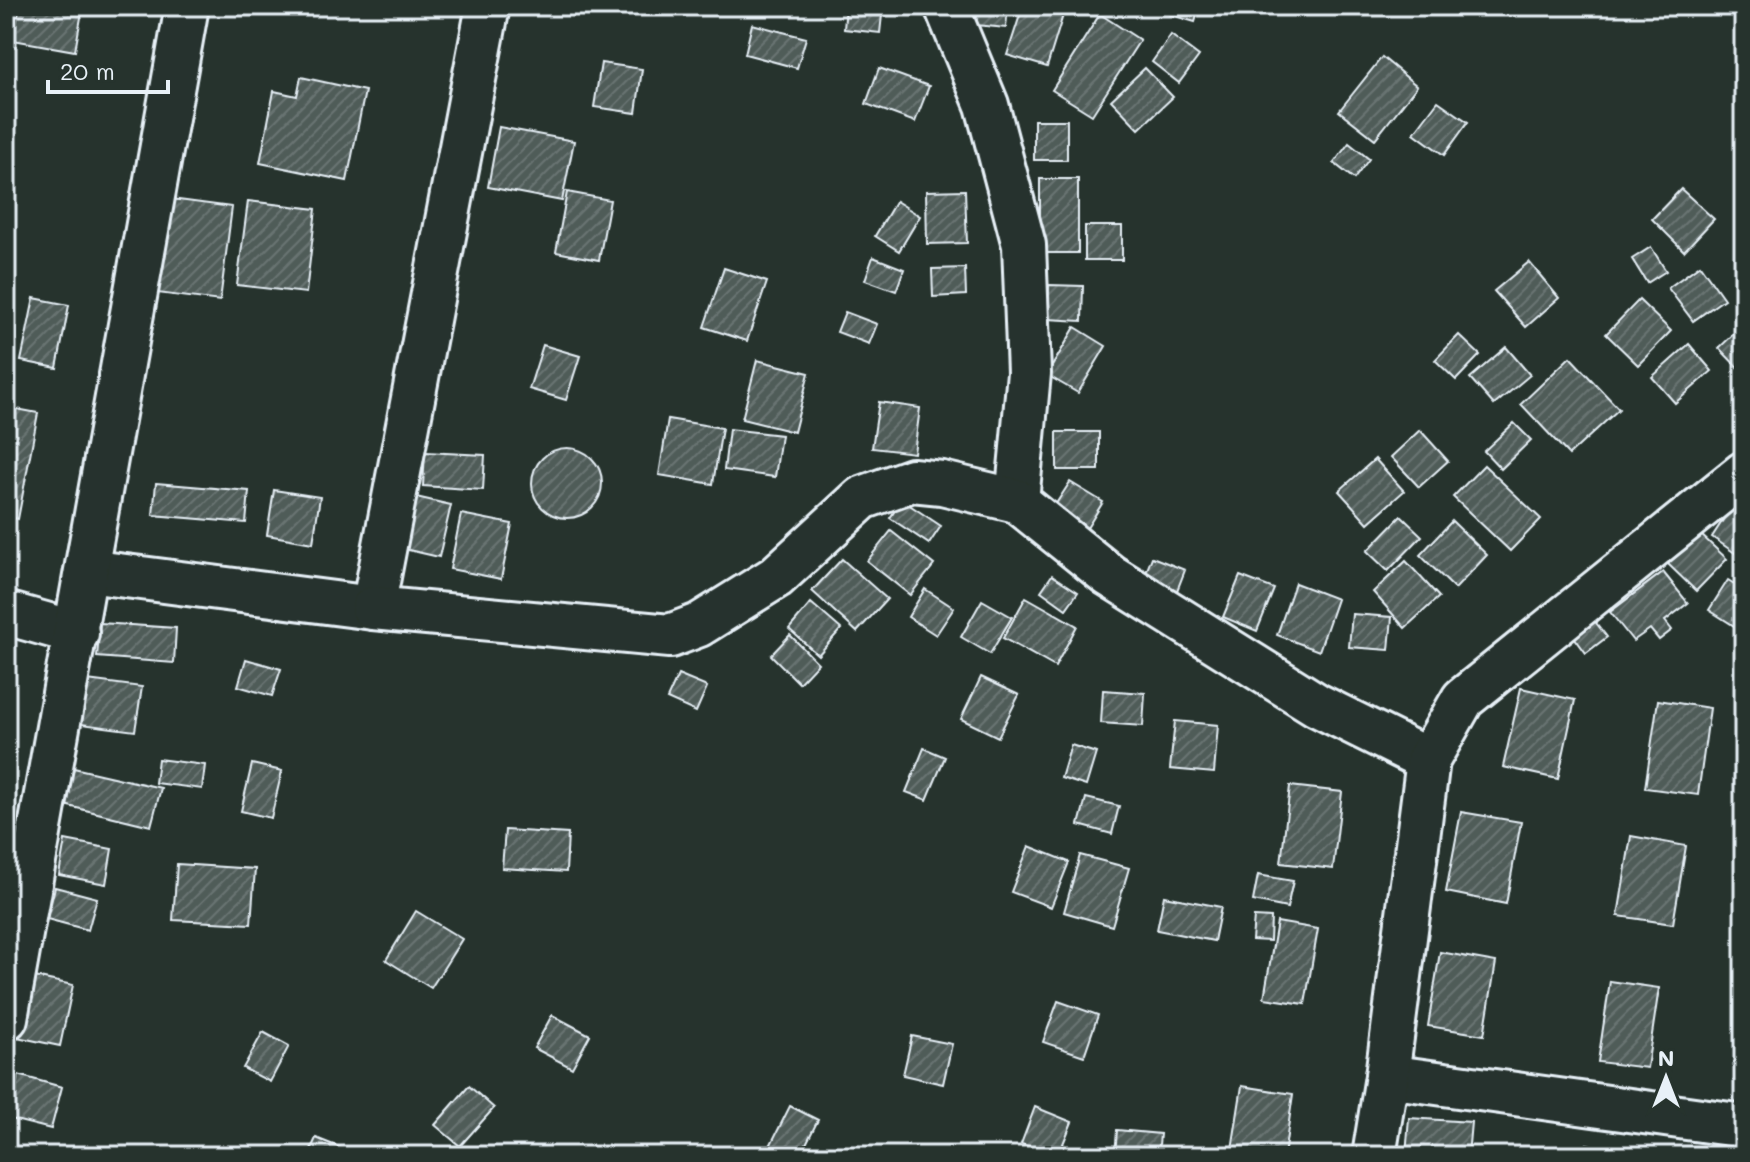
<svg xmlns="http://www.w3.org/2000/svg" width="1750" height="1162" font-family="Mali,sans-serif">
<defs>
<pattern id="building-hatch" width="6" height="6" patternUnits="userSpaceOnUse" patternTransform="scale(2)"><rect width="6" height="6" fill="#505c59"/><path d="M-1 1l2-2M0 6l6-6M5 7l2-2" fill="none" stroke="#697472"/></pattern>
</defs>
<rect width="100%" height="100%" fill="#26332d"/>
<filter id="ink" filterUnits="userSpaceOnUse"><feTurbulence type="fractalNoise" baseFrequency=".0125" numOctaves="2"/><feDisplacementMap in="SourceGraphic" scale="16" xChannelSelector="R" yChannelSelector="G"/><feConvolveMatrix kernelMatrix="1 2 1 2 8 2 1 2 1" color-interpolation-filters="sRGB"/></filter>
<g filter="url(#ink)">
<g fill="url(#building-hatch)" stroke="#e8f1f8" stroke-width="2">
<polygon points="19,6 83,6 75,51 13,40"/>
<polygon points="846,6 883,6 880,33 844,29"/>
<polygon points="978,6 1008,6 1006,28 976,25"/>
<polygon points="1023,6 1063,15 1047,67 1007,55"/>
<polygon points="1152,6 1200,6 1195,22 1151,9"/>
<polygon points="1100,14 1140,40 1092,115 1052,90"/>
<polygon points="752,24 806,38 797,68 745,54"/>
<polygon points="1171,35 1199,56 1179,83 1152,62"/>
<polygon points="1382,57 1417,86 1375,139 1339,111"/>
<polygon points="601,63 642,69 636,113 594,107"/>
<polygon points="879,68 929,86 915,122 866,104"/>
<polygon points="1145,68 1173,97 1139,129 1111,100"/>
<polygon points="301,77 365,91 347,181 260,163 274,91 297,96"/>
<polygon points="1438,101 1468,122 1444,155 1414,133"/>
<rect x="1034" y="120" width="33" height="40"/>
<polygon points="499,127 574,141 562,201 488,187"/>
<polygon points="1349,143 1369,159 1354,179 1334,163"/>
<rect x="1040" y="179" width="38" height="74"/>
<polygon points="1681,189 1714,219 1684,251 1652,219"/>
<polygon points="965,190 967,243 927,244 926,191"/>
<polygon points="567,192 610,200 599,260 556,252"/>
<polygon points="171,199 232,207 220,301 157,293"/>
<polygon points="248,201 316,209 306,293 237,285"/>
<polygon points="896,201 920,216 899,251 875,236"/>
<rect x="1085" y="226" width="37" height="34"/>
<polygon points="1651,247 1666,271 1647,283 1632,259"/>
<polygon points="873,257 904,269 896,291 865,280"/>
<polygon points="1529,262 1559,298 1526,327 1494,291"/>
<polygon points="1700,265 1724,299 1693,321 1668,288"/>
<polygon points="724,268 767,282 747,341 704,327"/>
<polygon points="965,268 966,295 933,297 932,269"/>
<polygon points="1049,285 1083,286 1082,321 1048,319"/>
<polygon points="34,298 69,305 57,368 21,361"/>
<polygon points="1639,300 1671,331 1638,365 1606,334"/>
<polygon points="845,312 877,324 869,344 837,332"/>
<polygon points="1744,324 1744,374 1719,348"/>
<polygon points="1075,327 1106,346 1078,393 1047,375"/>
<polygon points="1459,335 1480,355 1456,380 1435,360"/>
<polygon points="1689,344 1712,371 1675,403 1652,377"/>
<polygon points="543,345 580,356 566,400 529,389"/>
<polygon points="1506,347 1530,375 1494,405 1470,378"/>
<polygon points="1570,357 1619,409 1569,455 1521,404"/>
<polygon points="757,360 809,373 794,432 742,419"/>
<polygon points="879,402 920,408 914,453 872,448"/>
<polygon points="6,407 38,413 18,519 6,516"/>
<polygon points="668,419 722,428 713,484 659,475"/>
<polygon points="1514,423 1531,440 1501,469 1484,451"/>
<polygon points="729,429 781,435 775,477 724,470"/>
<polygon points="1420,430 1448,461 1419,487 1391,457"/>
<rect x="1057" y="432" width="42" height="38"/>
<circle cx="567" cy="483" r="35"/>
<polygon points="425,452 485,455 483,490 423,486"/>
<polygon points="1375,459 1404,491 1368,523 1339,491"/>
<polygon points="1484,465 1541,519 1510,551 1453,497"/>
<polygon points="1070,482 1103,502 1084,533 1050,513"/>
<polygon points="156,483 249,491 246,523 153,515"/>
<polygon points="274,490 320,497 313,543 267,535"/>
<polygon points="416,497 451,505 439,557 404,549"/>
<polygon points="902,500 941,526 929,544 890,518"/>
<polygon points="1734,503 1744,510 1742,558 1712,537"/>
<polygon points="461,514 512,524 501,579 450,569"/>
<polygon points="1401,516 1422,536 1388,571 1367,551"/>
<polygon points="1452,521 1487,555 1455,589 1420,555"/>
<polygon points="891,531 934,565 910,595 867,561"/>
<polygon points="1699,533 1727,559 1696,591 1668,564"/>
<polygon points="1152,557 1185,570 1173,601 1140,588"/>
<polygon points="842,559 887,599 857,632 812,591"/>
<polygon points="1406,561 1439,597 1405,628 1373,592"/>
<polygon points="1663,572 1688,603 1665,621 1672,630 1659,640 1650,629 1633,641 1610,612"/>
<polygon points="1052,575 1078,592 1066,609 1041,591"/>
<polygon points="1240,576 1274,589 1257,631 1223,617"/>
<polygon points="1728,580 1744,590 1744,614 1736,627 1709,610"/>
<polygon points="1295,583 1337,599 1319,651 1277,635"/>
<polygon points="925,589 954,608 936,635 908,617"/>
<polygon points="1026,597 1077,626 1055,667 1003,638"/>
<polygon points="982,600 1012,617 990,654 961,637"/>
<polygon points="811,603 841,629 818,655 789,629"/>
<polygon points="1352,614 1392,617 1389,650 1349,647"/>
<polygon points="1593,619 1607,637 1586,653 1572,634"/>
<polygon points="100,623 176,628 174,663 97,657"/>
<polygon points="790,635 818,663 799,683 771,655"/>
<polygon points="246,659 281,669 272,696 238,686"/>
<polygon points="678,675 707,687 696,712 667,699"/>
<polygon points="981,677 1019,695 998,737 961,719"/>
<polygon points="87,680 142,687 135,731 81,724"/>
<polygon points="1521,688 1575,700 1558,779 1503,767"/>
<polygon points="1103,690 1145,693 1143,726 1101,723"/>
<polygon points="1658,700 1710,708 1698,795 1645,788"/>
<polygon points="1175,721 1218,725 1214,773 1170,769"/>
<polygon points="1071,745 1096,753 1086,786 1061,778"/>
<polygon points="924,748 945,757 927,800 906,792"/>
<polygon points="158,759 205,765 202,789 155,783"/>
<polygon points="252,764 282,771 271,818 241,811"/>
<polygon points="65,766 161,788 151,826 56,803"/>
<polygon points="1290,786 1342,792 1333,869 1281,863"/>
<polygon points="1086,798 1119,806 1112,834 1079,825"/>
<polygon points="1461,812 1521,822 1506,904 1446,892"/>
<polygon points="505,830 568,834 566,872 502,868"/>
<polygon points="1631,836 1686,846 1673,924 1618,916"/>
<polygon points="65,840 112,849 106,884 59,875"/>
<polygon points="1029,846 1069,862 1051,907 1011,892"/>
<polygon points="1080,855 1129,868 1112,926 1064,912"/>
<polygon points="177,864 255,869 251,924 173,920"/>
<polygon points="1258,875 1293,881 1287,908 1253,901"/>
<polygon points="55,887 97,898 88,930 47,919"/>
<polygon points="1164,896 1221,907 1214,941 1157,930"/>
<polygon points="416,911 462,939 431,988 386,960"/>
<polygon points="1254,917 1271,918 1270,941 1252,940"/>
<polygon points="1277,922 1318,929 1305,1004 1264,998"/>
<polygon points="1440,952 1496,962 1484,1035 1428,1026"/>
<polygon points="25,975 73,985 60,1046 12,1036"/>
<polygon points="1610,981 1659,988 1647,1068 1598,1062"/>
<polygon points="1058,1001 1098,1015 1084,1056 1043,1042"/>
<polygon points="552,1015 590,1035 572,1068 534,1048"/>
<polygon points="263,1032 289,1046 270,1082 243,1068"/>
<polygon points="912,1036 952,1044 943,1084 903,1075"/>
<polygon points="18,1075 62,1087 51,1129 7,1118"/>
<polygon points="469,1086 494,1108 460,1146 435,1125"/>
<polygon points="1242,1086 1293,1094 1284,1156 1231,1156"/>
<polygon points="790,1106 818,1120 800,1156 789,1156 770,1146"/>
<polygon points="1035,1107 1072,1122 1058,1156 1021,1144"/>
<polygon points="1409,1118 1471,1122 1468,1156 1406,1156"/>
<polygon points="1117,1130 1160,1134 1158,1156 1115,1156"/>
<polygon points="316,1138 361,1156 308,1156"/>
<polygon points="1587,1144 1637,1156 1584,1156"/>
</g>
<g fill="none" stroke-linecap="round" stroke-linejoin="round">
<g stroke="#e8f1f8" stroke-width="48">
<g id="minor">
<polyline points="946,6 987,105 1024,245 1029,373 1017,501"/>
<polyline points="87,571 373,608 488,6"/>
<polyline points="373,608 670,636 699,625 776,577 862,498 912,480 942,483 1017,501 1109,575 1317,705 1428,760"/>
<polyline points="6,613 77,633"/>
<polyline points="6,1018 187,6"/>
<polyline points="1387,1076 1744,1126"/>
<polyline points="1374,1156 1387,1076 1428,760 1463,699 1744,473"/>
</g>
</g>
<use href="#minor" stroke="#26332d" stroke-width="42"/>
</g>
</g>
<rect width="1750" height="1162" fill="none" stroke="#26332d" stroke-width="32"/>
<rect x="16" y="16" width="1718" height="1130" fill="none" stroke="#e8f1f8" stroke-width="3" filter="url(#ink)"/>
<g transform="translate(1666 1078)" stroke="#26332d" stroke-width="6" paint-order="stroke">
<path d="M0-6L14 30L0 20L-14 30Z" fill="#e8f1f8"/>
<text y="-12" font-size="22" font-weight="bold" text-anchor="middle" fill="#e8f1f8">N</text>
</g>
<path d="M48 80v12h120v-12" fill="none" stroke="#e8f1f8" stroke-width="4"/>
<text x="60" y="80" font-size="24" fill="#e8f1f8" stroke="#26332d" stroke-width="6" paint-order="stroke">20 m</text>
</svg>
